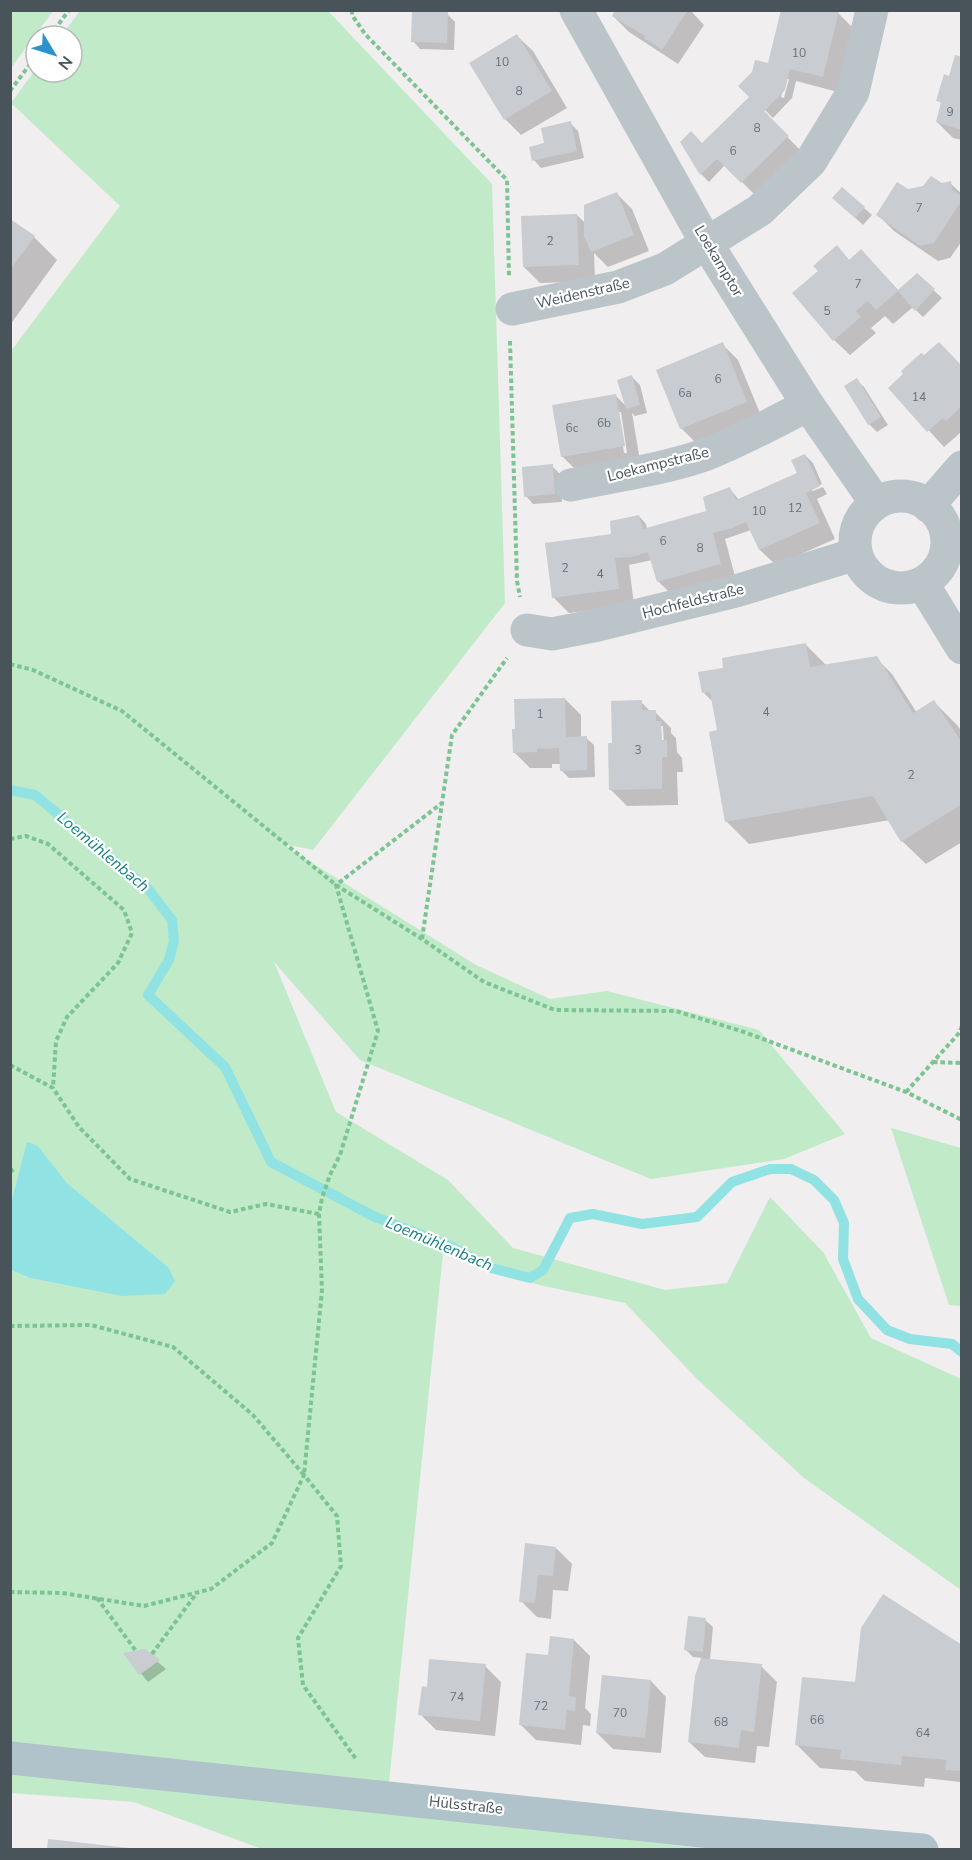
<svg xmlns="http://www.w3.org/2000/svg" width="972" height="1860" font-family="'Nunito Sans',sans-serif">
<rect width="100%" height="100%" fill="#f0eeee"/>
<g fill="#c0eac8">
<polygon points="11,10 53,11 11,68 10,11"/>
<polygon points="80,11 328,11 492,184 505,603 313,850 280,843 476,965 550,999 607,991 759,1030 845,1134 784,1159 651,1179 360,1060 274,962 336,1112 448,1180 513,1248 665,1290 727,1283 770,1197 823,1252 871,1338 961,1379 961,1590 804,1478 697,1379 625,1303 539,1285 443,1253 386,1812 708,1849 262,1849 134,1802 11,1793 11,1270 30,1278 121,1296 168,1267 67,1183 38,1146 27,1143 11,1203 11,351 120,206 11,103 36,69 36,72 72,72 72,36 61,36"/>
<polygon points="891,1128 961,1148 961,1306 949,1305"/>
</g>
<polygon fill="#91e2e3" points="27,1142 38,1146 67,1183 168,1267 175,1281 165,1294 121,1296 30,1278 11,1270 11,1203"/>
<g fill="#0003" fill-rule="evenodd">
<polygon points="617,10 690,10 704,25 678,64 629,32 613,16"/>
<path d="M 783,10 L 829,10 L 838,13 L 854,29 L 838,92 L 796,81 L 792,98 L 773,118 L 765,110 L 763,112 L 803,153 L 758,198 L 725,165 L 709,182 L 701,174 L 682,142 L 702,145 L 751,97 L 769,65 ZM 786,79 L 789,79 L 784,98 L 781,97 Z"/>
<polygon points="447,14 455,22 454,50 420,49 413,41"/>
<polygon points="517,36 533,51 567,108 521,135 505,119"/>
<polygon points="962,59 962,140 953,138 937,122 942,104 938,100"/>
<polygon points="570,123 578,131 584,158 541,168 534,160 546,144"/>
<polygon points="950,183 962,194 962,241 950,258 938,261 894,231 878,215 908,191"/>
<polygon points="616,193 632,209 649,251 608,267 594,253 595,281 540,283 524,267 577,215 586,224"/>
<polygon points="842,206 864,208 872,215 863,225"/>
<polygon points="10,220 34,237 57,260 10,325"/>
<polygon points="837,247 850,261 861,251 899,291 917,275 942,298 923,317 913,307 893,324 885,316 871,328 876,333 850,355 834,340 820,271"/>
<polygon points="722,344 738,360 762,418 697,444 681,428"/>
<polygon points="962,367 962,435 960,433 944,447 890,388"/>
<path d="M 632,377 L 640,385 L 647,413 L 635,416 L 632,413 L 640,461 L 578,472 L 562,456 L 616,396 L 627,407 ZM 618,412 L 621,412 L 627,453 L 624,453 Z"/>
<polygon points="856,380 864,387 888,425 877,432 869,424 846,387"/>
<polygon points="805,455 813,463 822,484 811,489 813,491 823,487 827,494 817,499 835,539 776,565 760,550 751,530 725,539 736,580 674,597 658,581 652,560 629,565 634,605 569,613 553,597 614,536 639,516 646,524 647,529 709,512 730,489 739,500 799,474"/>
<polygon points="552,466 560,474 562,502 533,504 526,496"/>
<polygon points="805,644 827,666 876,658 892,674 917,713 934,702 957,725 962,732 962,842 926,864 902,841 890,820 749,844 726,821 719,732 714,703 704,693 725,669"/>
<polygon points="565,699 581,715 581,738 586,738 594,745 595,777 569,778 561,770 561,764 552,764 552,768 530,768 514,752"/>
<path d="M 641,702 L 651,712 L 655,712 L 671,728 L 671,733 L 676,738 L 677,752 L 682,758 L 683,772 L 677,772 L 678,805 L 627,806 L 611,790 L 614,744 ZM 660,726 L 663,726 L 664,747 L 661,747 Z"/>
<polygon points="556,1548 572,1564 568,1591 553,1590 551,1619 537,1617 521,1601"/>
<polygon points="705,1620 713,1627 710,1660 761,1666 777,1682 769,1747 757,1746 755,1763 705,1757 689,1742 696,1677 703,1658 693,1657 686,1650"/>
<polygon points="574,1640 590,1656 585,1708 591,1714 590,1726 583,1725 581,1745 536,1740 520,1724 550,1657"/>
<polygon points="962,1647 962,1784 960,1782 925,1778 924,1787 865,1781 855,1771 820,1768 797,1745 856,1684"/>
<polygon points="145,1651 166,1669 148,1682 125,1654"/>
<polygon points="485,1666 501,1682 495,1736 436,1730 420,1714"/>
<polygon points="651,1681 666,1697 661,1753 613,1749 597,1733"/>
</g>
<g fill="none" stroke-linecap="round" stroke-linejoin="round">
<polyline stroke="#91e2e3" stroke-width="10" points="10,790 35,795 148,889 172,920 174,941 169,960 148,995 225,1067 271,1162 373,1216 452,1247 491,1268 530,1278 543,1270 570,1218 593,1214 642,1224 697,1217 732,1182 770,1169 791,1169 814,1180 834,1200 844,1223 843,1259 858,1299 887,1330 910,1339 952,1344 962,1352"/>
</g>
<g fill="#c9ccd0">
<polygon points="615,10 688,10 662,50 644,38 645,36 612,16"/>
<polygon points="781,10 839,11 823,77 790,69 785,90 764,111 789,136 741,183 717,159 700,175 680,142 691,131 702,143 749,97 738,86 752,72 755,60 768,63"/>
<polygon points="412,11 448,12 447,43 411,42"/>
<polygon points="517,34 552,91 504,120 469,63"/>
<polygon points="955,55 962,57 962,130 936,122 941,102 936,101 944,74 949,76"/>
<polygon points="571,121 577,151 532,161 529,147 544,143 541,128"/>
<polygon points="931,176 942,183 951,181 952,190 962,196 962,200 934,243 920,246 876,215 897,182 908,189 923,186"/>
<polygon points="842,187 865,207 855,218 832,198"/>
<polygon points="617,192 634,235 591,252 584,236 584,205"/>
<polygon points="577,214 579,265 523,267 521,216"/>
<polygon points="10,219 35,236 10,270"/>
<polygon points="837,245 849,260 861,249 898,290 917,273 935,289 915,311 898,291 876,310 868,301 856,311 861,317 833,341 792,293 818,271 813,266"/>
<polygon points="723,342 747,402 680,429 656,370"/>
<polygon points="939,342 962,366 962,406 946,421 943,418 927,432 888,388 903,374 901,371 921,353 924,355"/>
<polygon points="632,375 640,405 626,409 617,380"/>
<polygon points="857,378 881,417 868,425 844,386"/>
<polygon points="616,394 625,446 561,457 552,405"/>
<polygon points="805,454 820,486 806,493 820,523 759,550 746,522 730,529 713,533 721,564 657,582 648,552 632,557 615,558 619,589 552,598 545,543 611,534 610,521 639,515 643,529 706,511 703,497 730,487 736,500 797,473 791,460"/>
<polygon points="553,464 555,494 524,497 522,467"/>
<polygon points="806,643 810,667 877,656 913,713 934,700 962,743 962,804 901,842 873,796 725,822 709,732 717,730 710,692 702,693 698,672 723,668 722,658"/>
<polygon points="565,698 566,737 587,736 587,770 560,771 559,748 537,749 537,752 513,753 512,729 515,729 514,699"/>
<polygon points="642,700 642,710 656,710 656,721 661,721 662,740 667,740 667,757 662,757 662,789 609,790 608,743 612,743 611,701"/>
<polygon points="525,1543 556,1547 553,1576 538,1575 535,1603 519,1602"/>
<polygon points="883,1594 962,1645 962,1771 945,1770 946,1760 902,1756 901,1765 840,1759 841,1750 795,1745 802,1677 855,1682 861,1628"/>
<polygon points="688,1616 706,1618 703,1652 684,1650"/>
<polygon points="550,1636 574,1639 569,1696 576,1697 575,1711 567,1710 565,1730 519,1725 526,1653 548,1655"/>
<polygon points="145,1649 160,1660 139,1675 123,1653"/>
<polygon points="701,1658 762,1664 754,1732 741,1730 739,1748 688,1742 695,1676"/>
<polygon points="429,1659 486,1664 480,1721 418,1715 422,1686 427,1687"/>
<polygon points="602,1675 651,1680 645,1738 596,1733"/>
<polygon points="48,1839 129,1848 129,1850 47,1850"/>
</g>
<g fill="none" stroke-linecap="round" stroke-linejoin="round">
<g stroke="#7cc492" stroke-width="4" stroke-dasharray="4.5 3" stroke-linecap="butt">
<polyline points="352,10 352,15 365,34 507,180 509,277"/>
<polyline points="50,36 69,10"/>
<polyline points="10,91 36,56"/>
<polyline points="510,341 517,581 520,597"/>
<polyline points="10,664 33,670 122,711 336,885 422,939 484,982 555,1010 676,1011 744,1032 906,1092 962,1120"/>
<polyline points="10,839 26,836 48,844 124,910 132,933 118,963 67,1017 56,1041 53,1088"/>
<polyline points="422,939 442,803"/>
<polyline points="933,1062 962,1063"/>
<polyline points="10,1065 53,1088 79,1127 130,1179 230,1212 266,1204 319,1214"/>
<polyline points="906,1092 960,1032 962,1025"/>
<polyline points="10,1172 14,1169"/>
<polyline points="10,1326 91,1325 173,1347 253,1415 304,1475 322,1290 319,1214 322,1198 330,1175 340,1155 378,1031 336,885 442,803 452,735 507,658"/>
<polyline points="10,1592 62,1593 144,1606 211,1589 272,1543 304,1475 337,1516 341,1566 298,1638 303,1685 356,1759"/>
<polyline points="97,1598 136,1651"/>
<polyline points="152,1654 196,1594"/>
</g>
<g stroke="#bbc5c9" stroke-width="33">
<polyline points="576,10 707,244 808,405 876,503"/>
<polyline points="512,309 618,287 665,269 760,210 811,161 853,92 872,10"/>
<path d="M 571,485 C 614,476 666,469 707,454 C 742,440 775,422 808,405"/>
<circle cx="901" cy="542" r="46"/>
<polyline points="928,506 962,467"/>
<polyline points="922,583 962,648"/>
<polyline points="527,630 552,634 598,625 736,591 856,554"/>
</g>
<polyline stroke="#b0c2ca" stroke-width="33" points="10,1758 701,1831 922,1850"/>
</g>
<g text-anchor="middle" dominant-baseline="central" stroke-width="4.5" stroke-linejoin="round" paint-order="stroke">
<g font-size="12" fill="#687277">
<text x="799" y="53">10</text>
<text x="502" y="62">10</text>
<text x="519" y="91">8</text>
<text x="950" y="112">9</text>
<text x="757" y="128">8</text>
<text x="733" y="151">6</text>
<text x="919" y="208">7</text>
<text x="550" y="241">2</text>
<text x="858" y="284">7</text>
<text x="827" y="311">5</text>
<text x="718" y="379">6</text>
<text x="685" y="393">6a</text>
<text x="919" y="397">14</text>
<text x="604" y="423">6b</text>
<text x="572" y="428">6c</text>
<text x="795" y="508">12</text>
<text x="759" y="511">10</text>
<text x="663" y="541">6</text>
<text x="700" y="548">8</text>
<text x="565" y="568">2</text>
<text x="600" y="574">4</text>
<text x="766" y="712">4</text>
<text x="540" y="714">1</text>
<text x="638" y="750">3</text>
<text x="911" y="775">2</text>
<text x="457" y="1697">74</text>
<text x="541" y="1706">72</text>
<text x="620" y="1713">70</text>
<text x="817" y="1720">66</text>
<text x="721" y="1722">68</text>
<text x="923" y="1733">64</text>
</g>
<g font-size="15" fill="#485459" stroke="#fff">
<text transform="translate(719 261) rotate(59)">Loekamptor</text>
<text transform="translate(583 293) rotate(-13)">Weidenstraße</text>
<text transform="translate(658 464) rotate(-14)">Loekampstraße</text>
<text transform="translate(693 601) rotate(-14)">Hochfeldstraße</text>
<text transform="translate(466 1805) rotate(6)">Hülsstraße</text>
</g>
<g font-size="16" font-style="italic" fill="#187e7f" stroke="#fff">
<text transform="translate(103 852) rotate(40)">Loemühlenbach</text>
<text transform="translate(439 1244) rotate(23)">Loemühlenbach</text>
</g>
</g>
<rect width="972" height="1860" fill="none" stroke="#485459" stroke-width="24"/>
<g transform="translate(54 54) rotate(128)"><circle r="28" fill="#ffffff" stroke="#b6bbbd" stroke-width="1.5"/>
<path d="M0-4.5L10 22L0 15L-10 22Z" fill="#2b92cd"/>
<text y="-9" font-size="16" font-weight="bold" text-anchor="middle" fill="#485459">N</text>
</g>
</svg>
